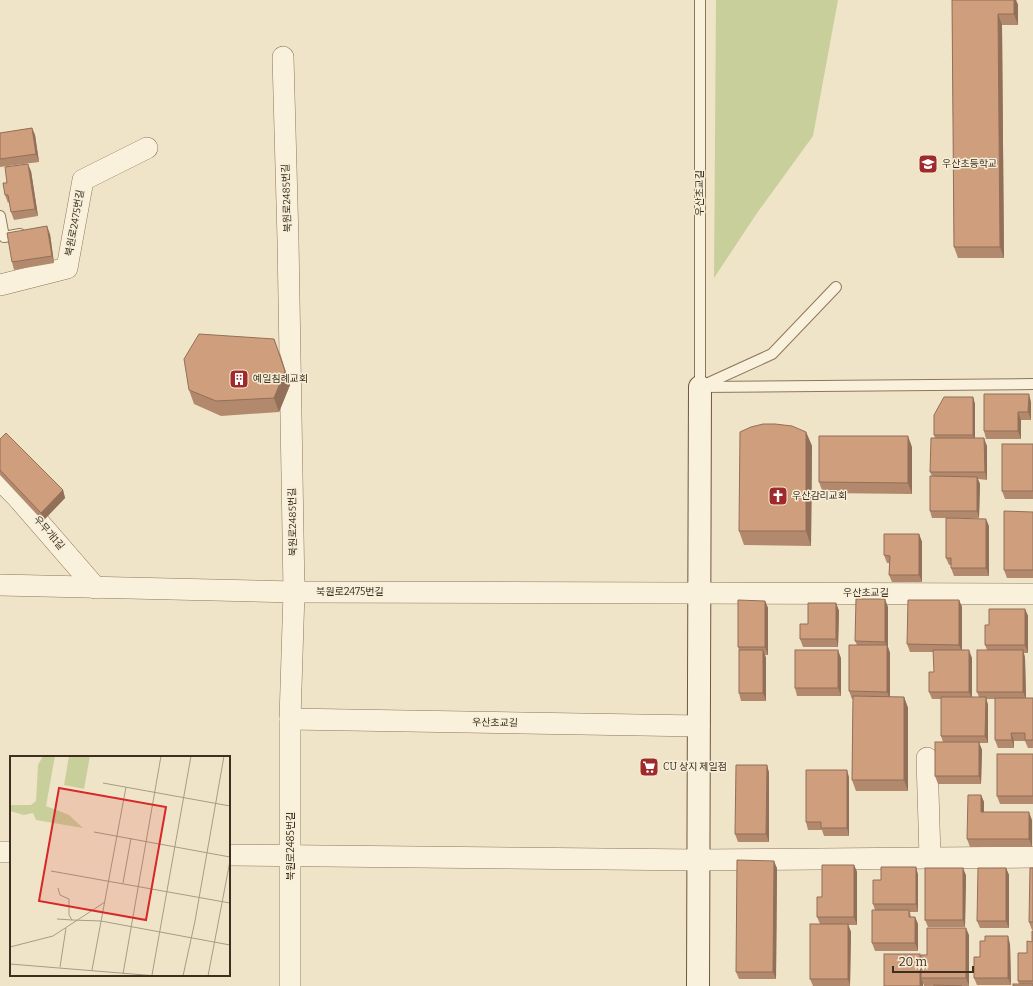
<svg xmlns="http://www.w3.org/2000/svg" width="1033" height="986" font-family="Bitter,'Noto Sans KR',serif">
<rect width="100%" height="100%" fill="#f0e4c8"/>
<polygon fill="#c9cf9b" points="716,0 838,0 813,136 757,213 714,278"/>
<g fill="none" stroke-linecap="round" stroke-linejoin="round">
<g stroke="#8d765c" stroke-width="12">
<g id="lane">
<polyline points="0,216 4,237 20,234"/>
<polyline points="704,385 772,354 836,287"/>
<polyline points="700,387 700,0"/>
<polyline points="700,387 1033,384"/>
</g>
</g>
<g stroke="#8d765c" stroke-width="22">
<g id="street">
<polyline points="283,57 288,240 294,592 290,719 290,986"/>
<polyline points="0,285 67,268 83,180 147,148"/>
<polyline points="0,480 17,497 96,588"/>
<polyline points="0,585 294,592 1033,594"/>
<polyline points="290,719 699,726"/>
<polyline points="927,758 930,857"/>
<polyline points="0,852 11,852"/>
<polyline points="229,855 699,860 1033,857"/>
</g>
</g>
<g stroke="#6f573f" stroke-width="24">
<polyline id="secondary" points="698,986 700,387"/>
</g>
<use href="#lane" stroke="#faf1dc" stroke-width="10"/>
<use href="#street" stroke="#faf1dc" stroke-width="21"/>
<use href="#secondary" stroke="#faf1dc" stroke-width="22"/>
</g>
<g fill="#b2896c">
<polygon points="952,0 1016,0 1018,5 1018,25 1002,25 1004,258 958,258 954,247"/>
<polygon points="32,128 35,135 39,162 0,167 0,133"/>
<polygon points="31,171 38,216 14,220 11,212 9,202 8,203 5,195 7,183"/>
<polygon points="50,234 54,263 14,270 12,262"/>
<polygon points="280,353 290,385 279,412 221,416 194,404 189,390"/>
<polygon points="973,397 975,404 975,438 987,446 987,480 978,479 980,484 979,518 932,518 930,511 932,476 930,472 935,438 934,435"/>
<polygon points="1031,402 1031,420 1021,420 1021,439 986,439 984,431"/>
<polygon points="806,432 812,446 811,546 744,545 739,531"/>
<polygon points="0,439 63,490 65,498 43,521 0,475"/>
<polygon points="1033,444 1033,499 1005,499 1002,491"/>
<polygon points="912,447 912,494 823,493 819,482"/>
<polygon points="1033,512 1033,578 1007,578 1004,570"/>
<polygon points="989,526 989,576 954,576 951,568 951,565 949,565 946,558"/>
<polygon points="919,534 922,542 922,582 892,582 889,575 889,563 887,563 884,555"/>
<polygon points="959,600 962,607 962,650 972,658 972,697 979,697 977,692 987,650 985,645 989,625 1025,609 1028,616 1028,653 1024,653 1025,658 1026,698 1033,698 1033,748 1028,748 1025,741 1014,741 1014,748 998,748 995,740 995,699 986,699 988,705 988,743 979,743 982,750 981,784 938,784 935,776 943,742 941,736 941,699 932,699 929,692 934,672 934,652 910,652 907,644"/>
<polygon points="765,601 768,608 768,655 765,655 766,658 766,701 741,701 739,693 739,650 738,647"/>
<polygon points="836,603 839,611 838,647 803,647 800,639 808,624"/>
<polygon points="888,607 888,647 890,653 890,697 904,697 908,708 908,791 856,791 852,780 853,699 852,699 849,691 857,645 855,641"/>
<polygon points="841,658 841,696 797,696 795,688"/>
<polygon points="1033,754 1033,804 1000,804 997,796"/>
<polygon points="767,765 769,773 769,842 738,842 735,834"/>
<polygon points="849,777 849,836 824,836 822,830 808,830 806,822"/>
<polygon points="981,795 984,802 984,812 1032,820 1032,847 970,847 967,839"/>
<polygon points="854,865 857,872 857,925 848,925 851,932 850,986 813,986 810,979 820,924 817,917 822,897"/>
<polygon points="916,867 918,875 918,912 910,912 911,917 915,917 918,924 918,951 875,951 872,943 875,910 873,904 881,880"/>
<polygon points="777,868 776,979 739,979 736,972"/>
<polygon points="1006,868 1009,875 1009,928 980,928 977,921"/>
<polygon points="1033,868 1033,930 1032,930 1029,922"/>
<polygon points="966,875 965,927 928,927 925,920"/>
<polygon points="1033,931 1033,986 1019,984 1018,981 1032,942"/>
<polygon points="969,935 969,986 924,986 923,983 923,986 884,986 921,958"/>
<polygon points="1010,944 1011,985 977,985 974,978 980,957"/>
</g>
<g fill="#916f58">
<polygon points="1014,0 1016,0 1018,5 1018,25 1014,14"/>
<polygon points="998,14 1002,25 1004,258 1000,247"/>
<polygon points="32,128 35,135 39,162 36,154"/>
<polygon points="28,164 31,171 38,216 35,209"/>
<polygon points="47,226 50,234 54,263 52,256"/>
<polygon points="274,339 290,385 279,412 274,398"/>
<polygon points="1029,394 1031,402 1031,420 1028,412"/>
<polygon points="973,397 975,404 975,443 973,435"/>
<polygon points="1018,412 1021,420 1021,439 1018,431"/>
<polygon points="806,432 812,446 811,546 806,531"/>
<polygon points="908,436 912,447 912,494 908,483"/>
<polygon points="984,438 987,446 987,480 985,472"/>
<polygon points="977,477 980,484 979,518 977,511"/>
<polygon points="63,490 65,498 43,521 41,513"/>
<polygon points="986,519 989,526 989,576 986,568"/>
<polygon points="919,534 922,542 922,582 919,575"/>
<polygon points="885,599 888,607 888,647 890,653 890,699 887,692 887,647 885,642"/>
<polygon points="959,600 962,607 962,652 959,645"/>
<polygon points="765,601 768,608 768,655 765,647"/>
<polygon points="836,603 839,611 838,647 836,639"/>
<polygon points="1025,609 1028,616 1028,653 1025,645"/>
<polygon points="763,650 766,658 766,701 763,693"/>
<polygon points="838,650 841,658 841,696 838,688"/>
<polygon points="969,650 972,658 972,699 969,692"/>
<polygon points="1023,650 1025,658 1026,699 1023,692"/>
<polygon points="904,697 908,708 908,791 904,780"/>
<polygon points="986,697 988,705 988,743 985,736"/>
<polygon points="1011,733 1014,741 1014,748 1012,740"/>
<polygon points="979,742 982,750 981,784 979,776"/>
<polygon points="767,765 769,773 769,842 766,834"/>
<polygon points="847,770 849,777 849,836 847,828"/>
<polygon points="981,795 984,802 984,819 981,812"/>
<polygon points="1029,812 1032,820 1032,847 1029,839"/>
<polygon points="774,861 777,868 776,979 773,972"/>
<polygon points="854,865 857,872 857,925 854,917"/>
<polygon points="916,867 918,875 918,912 916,904"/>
<polygon points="963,868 966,875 965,927 963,920"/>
<polygon points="1006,868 1009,875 1009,928 1006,921"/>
<polygon points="915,917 918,924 918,951 915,943"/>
<polygon points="848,924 851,932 850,986 848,979"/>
<polygon points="966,928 969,935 969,986 966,978"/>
<polygon points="1008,936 1010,944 1011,985 1008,978"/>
<polygon points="920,954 923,961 921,978 923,983 923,986 920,986"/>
</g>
<g fill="#cf9f7d" stroke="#916f58">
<polygon points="952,0 1014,0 1014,14 998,14 1000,247 954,247"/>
<polygon points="32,128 36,154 0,159 0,133"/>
<polygon points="28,164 35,209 11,212 8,195 5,195 3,183 7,183 5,167"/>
<polygon points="47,226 52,256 12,262 7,233"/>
<polygon points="199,334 274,339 285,371 274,398 216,401 189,390 184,359"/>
<polygon points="984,394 1029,394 1028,412 1018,412 1018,431 984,431"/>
<polygon points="944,397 973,397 973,435 934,435 934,415"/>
<polygon points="763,424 775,424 792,426 806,432 806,531 739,531 740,432 751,427"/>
<polygon points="6,433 63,490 41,513 0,470 0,439"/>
<polygon points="819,436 908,436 908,483 819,482"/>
<polygon points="931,438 984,438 985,472 930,472"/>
<rect x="1002" y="444" width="31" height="47"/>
<polygon points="930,476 977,477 977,511 930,511"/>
<polygon points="1004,511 1033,512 1033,570 1004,570"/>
<polygon points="946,518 986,519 986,568 951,568 951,558 946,558"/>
<polygon points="884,534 919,534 919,575 889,575 890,556 884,555"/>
<polygon points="856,599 885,599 885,642 855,641"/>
<polygon points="738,600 765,601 765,647 738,647"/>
<polygon points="908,600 959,600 959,645 907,644"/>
<polygon points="808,603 836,603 836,639 800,639 800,624 808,624"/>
<polygon points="989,609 1025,609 1025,645 985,645 985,625 989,625"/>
<polygon points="849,645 887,645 887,692 849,691"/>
<rect x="739" y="650" width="24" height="43"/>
<rect x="795" y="650" width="43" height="38"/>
<polygon points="933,650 969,650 969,692 929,692 929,672 934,672"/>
<rect x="977" y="650" width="46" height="42"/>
<polygon points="853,696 904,697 904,780 852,780"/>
<polygon points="941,697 986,697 985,736 941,736"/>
<polygon points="995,698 1033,698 1033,740 1025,740 1025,733 1011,733 1012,740 995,740"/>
<rect x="935" y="742" width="44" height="34"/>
<rect x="997" y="754" width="36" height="42"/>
<polygon points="736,765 767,765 766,834 735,834"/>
<polygon points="806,770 847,770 847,828 821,828 821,822 806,822"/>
<polygon points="968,795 981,795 981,812 1029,812 1029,839 967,839"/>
<polygon points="737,860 774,861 773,972 736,972"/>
<polygon points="822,865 854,865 854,917 817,917 817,897 822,897"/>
<polygon points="881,867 916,867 916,904 873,904 873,880 881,880"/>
<rect x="925" y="868" width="38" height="52"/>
<polygon points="978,868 1006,868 1006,921 977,921"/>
<polygon points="1030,868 1033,868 1033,922 1029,922"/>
<polygon points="872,910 909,910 909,917 915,917 915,943 872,943"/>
<rect x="810" y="924" width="38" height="55"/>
<polygon points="927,928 966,928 966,978 921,978 921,955 927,955"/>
<polygon points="1032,931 1033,931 1033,981 1018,981 1018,953 1027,953 1027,941 1032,942"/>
<polygon points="985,936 1008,936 1008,978 974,978 974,957 980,957 980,941 985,941"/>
<rect x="884" y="954" width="36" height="32"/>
<rect x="1013" y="984" width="20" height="2"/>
<polygon points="934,985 962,986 934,986"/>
</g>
<defs>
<g id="school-square" transform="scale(1)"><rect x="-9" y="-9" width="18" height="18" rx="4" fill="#9e2a2b" stroke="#f7eed8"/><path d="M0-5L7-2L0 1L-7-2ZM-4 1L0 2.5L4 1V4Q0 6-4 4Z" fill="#fff"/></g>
<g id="building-square" transform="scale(1)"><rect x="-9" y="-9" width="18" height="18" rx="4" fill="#9e2a2b" stroke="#f7eed8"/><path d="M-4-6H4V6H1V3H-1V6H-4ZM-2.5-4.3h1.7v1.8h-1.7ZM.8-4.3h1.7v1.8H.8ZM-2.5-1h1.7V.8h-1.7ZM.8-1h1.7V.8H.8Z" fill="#fff"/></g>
<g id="church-square" transform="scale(1)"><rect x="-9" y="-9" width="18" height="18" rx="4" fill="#9e2a2b" stroke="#f7eed8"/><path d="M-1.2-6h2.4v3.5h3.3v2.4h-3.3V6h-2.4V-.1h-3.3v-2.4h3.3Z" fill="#fff"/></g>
<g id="supermarket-square" transform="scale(1)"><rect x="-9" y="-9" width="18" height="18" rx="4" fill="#9e2a2b" stroke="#f7eed8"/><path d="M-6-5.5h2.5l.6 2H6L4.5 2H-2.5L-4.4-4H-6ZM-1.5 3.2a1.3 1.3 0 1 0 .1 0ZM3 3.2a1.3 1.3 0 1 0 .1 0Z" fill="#fff"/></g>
</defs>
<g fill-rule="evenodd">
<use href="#school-square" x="928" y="164"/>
<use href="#building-square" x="239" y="379"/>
<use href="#church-square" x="778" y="496"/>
<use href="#supermarket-square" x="649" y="767"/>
</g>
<g text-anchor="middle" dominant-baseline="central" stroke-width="3" stroke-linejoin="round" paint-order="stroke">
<g font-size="10" fill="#3d2e20" stroke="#f7eed8" text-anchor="start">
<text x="942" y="164">우산초등학교</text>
<text x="253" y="379">예일침례교회</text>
<text x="792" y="496">우산감리교회</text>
<text x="663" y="767">CU 상지 제일점</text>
</g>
<g font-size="10" fill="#3d2e20" stroke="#f7eed8">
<text transform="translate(700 193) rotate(-90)">우산초교길</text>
<text transform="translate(287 198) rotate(-92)">북원로2485번길</text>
<text transform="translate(75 223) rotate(-80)">북원로2475번길</text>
<text transform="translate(293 522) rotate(-91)">북원로2485번길</text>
<text transform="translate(49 533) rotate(49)">우무개1길</text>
<text x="350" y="592">북원로2475번길</text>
<text x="866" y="593">우산초교길</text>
<text transform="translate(495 723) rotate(1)">우산초교길</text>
<text transform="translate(291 846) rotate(-90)">북원로2485번길</text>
</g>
</g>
<g transform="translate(10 756)">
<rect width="220" height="220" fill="#f0e4c8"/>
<path d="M 33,0 L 45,0 L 36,50 L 59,59 L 73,72 L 26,64 L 23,57 L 14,59 L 0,55 L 1,49 L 21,49 L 26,45 L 28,9 ZM 59,0 L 80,0 L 74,33 L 54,29 Z" fill="#c9cf9b"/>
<path fill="none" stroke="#a89b85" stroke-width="1" d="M 93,27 L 220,50M 84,76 L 220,101M 41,115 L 220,147M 113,127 L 121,82M 48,132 L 50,139 L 59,143 L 59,159 L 62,164 L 91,165 L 220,189M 47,163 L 62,164M 0,191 L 43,180 L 95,146M 0,208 L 147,220M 50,211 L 56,172M 82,214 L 116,31M 113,218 L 151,0M 142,219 L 181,0M 173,220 L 185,165 L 214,0M 198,220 L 220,105"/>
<path fill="#d62828" fill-opacity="0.15" stroke="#d62828" stroke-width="2" d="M 49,32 L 156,51 L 136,164 L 29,145 Z"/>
<rect width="220" height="220" fill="none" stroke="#3d2e20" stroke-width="2"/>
</g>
<path d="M893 966v6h80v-6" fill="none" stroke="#3d2e20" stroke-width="2"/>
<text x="899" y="966" font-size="12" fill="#3d2e20" stroke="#f7eed8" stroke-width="3" paint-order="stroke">20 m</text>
</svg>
